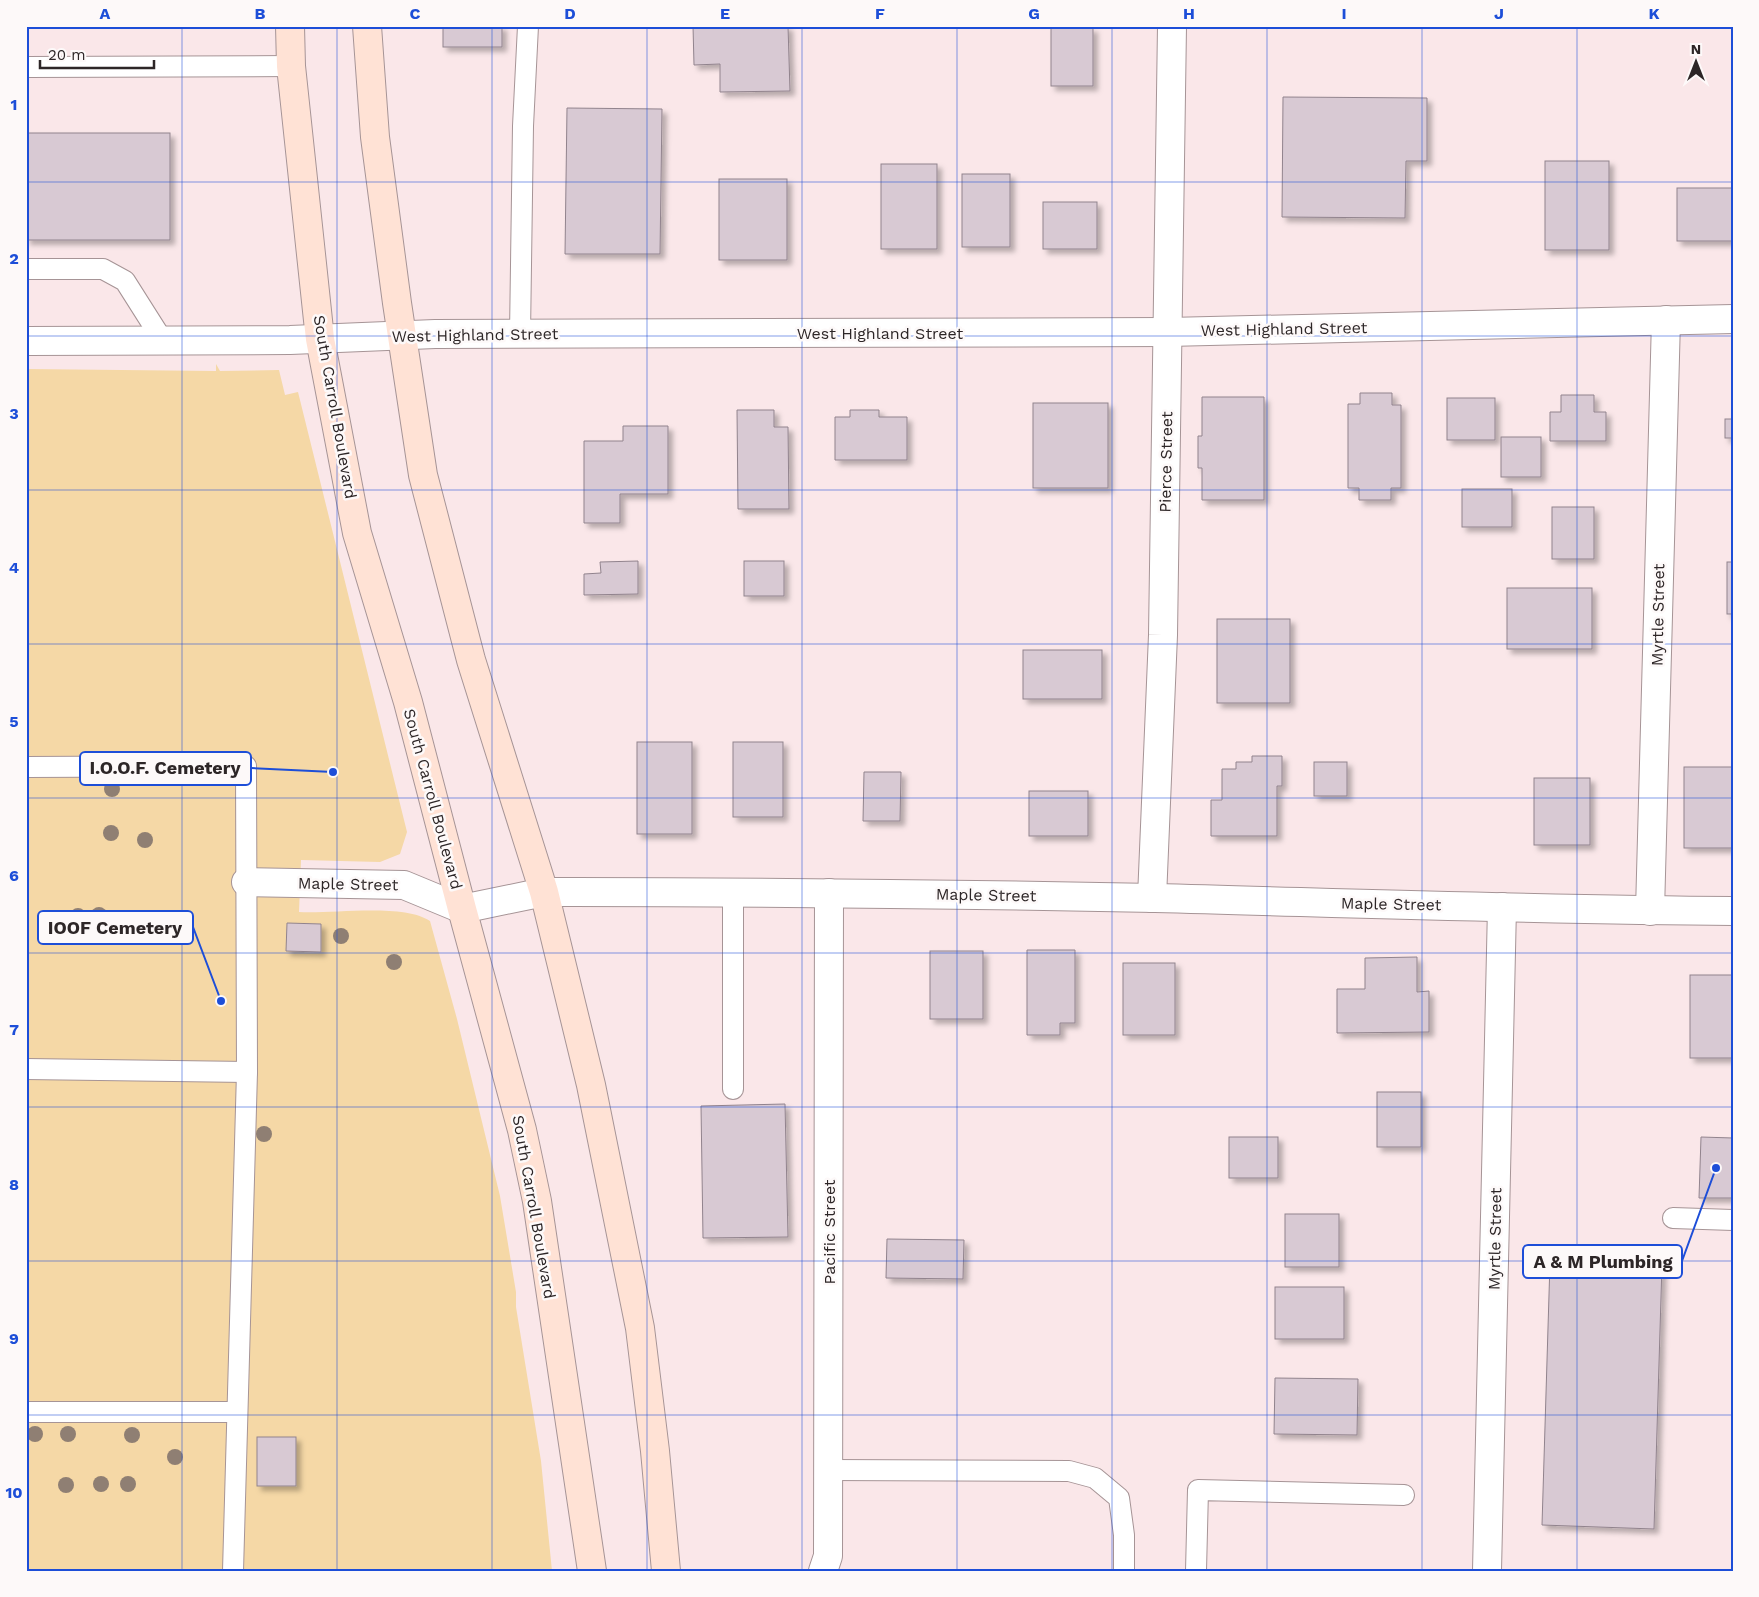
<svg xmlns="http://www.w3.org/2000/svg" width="1759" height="1597" font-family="'Work Sans',sans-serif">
<defs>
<filter id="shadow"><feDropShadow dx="4.5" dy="4.5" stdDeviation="2.5" flood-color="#0004"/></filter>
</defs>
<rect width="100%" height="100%" fill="#fae7e9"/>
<path fill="#f5d8a6" d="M 216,364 L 220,371 L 279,370 L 285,395 L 298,392 L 407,832 L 400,854 L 380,862 L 301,860 L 299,912 C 332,914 404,903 430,921 L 457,1019 L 500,1196 L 516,1292 L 516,1307 L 541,1461 L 552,1571 L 26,1571 L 26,369 L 216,371 Z"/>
<g fill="#d8c9d3" stroke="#91838d" filter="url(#shadow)">
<rect x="443" y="26" width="59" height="21"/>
<polygon points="693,26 788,26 790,91 720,92 720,64 694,65"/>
<rect x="1051" y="28" width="42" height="58"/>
<polygon points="1283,97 1427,98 1427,161 1406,161 1405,218 1282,217"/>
<polygon points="567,108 662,109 660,254 565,254"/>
<rect x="26" y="133" width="144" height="107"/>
<rect x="1545" y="161" width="64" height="89"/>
<rect x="881" y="164" width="56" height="85"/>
<rect x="962" y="174" width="48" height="73"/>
<rect x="719" y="179" width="68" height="81"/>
<rect x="1677" y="188" width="56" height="53"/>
<rect x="1043" y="202" width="54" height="47"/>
<polygon points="1360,393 1392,393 1392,405 1401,405 1401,488 1391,488 1391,500 1359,500 1359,488 1348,488 1348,404 1360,404"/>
<polygon points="1561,395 1594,395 1594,412 1606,412 1606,441 1550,441 1550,412 1561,412"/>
<polygon points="1202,397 1264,397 1264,500 1202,500 1202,468 1198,468 1198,436 1202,436"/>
<rect x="1447" y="398" width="48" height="42"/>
<rect x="1033" y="403" width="75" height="85"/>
<polygon points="737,410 774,410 774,427 788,427 789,509 738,509"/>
<polygon points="850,410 879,410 879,417 907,417 907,460 835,460 835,417 850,417"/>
<rect x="1725" y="419" width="8" height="19"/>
<polygon points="623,426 668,426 668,494 620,494 620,523 584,523 584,441 623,441"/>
<rect x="1501" y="437" width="40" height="40"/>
<rect x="1462" y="489" width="50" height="38"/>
<rect x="1552" y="507" width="42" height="52"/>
<polygon points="638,561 638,594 584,595 584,574 601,573 600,562"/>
<rect x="744" y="561" width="40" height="35"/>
<rect x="1727" y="562" width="6" height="52"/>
<rect x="1507" y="588" width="85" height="61"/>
<rect x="1217" y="619" width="73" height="84"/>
<rect x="1023" y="650" width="79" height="49"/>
<rect x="637" y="742" width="55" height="92"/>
<rect x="733" y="742" width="50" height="75"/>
<polygon points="1252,756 1282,756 1282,786 1277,786 1277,836 1211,836 1211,800 1222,800 1222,769 1236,769 1236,762 1252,762"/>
<rect x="1314" y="762" width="33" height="34"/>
<rect x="1684" y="767" width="49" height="81"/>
<polygon points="864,772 901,772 900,821 863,821"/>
<rect x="1534" y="778" width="56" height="67"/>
<rect x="1029" y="791" width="59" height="45"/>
<polygon points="287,923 321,924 321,952 286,951"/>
<polygon points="1027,950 1075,950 1075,1023 1060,1023 1060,1035 1027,1035"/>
<rect x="930" y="951" width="53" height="68"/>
<polygon points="1417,957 1417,992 1429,991 1429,1032 1337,1033 1337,989 1365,989 1365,958"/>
<rect x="1123" y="963" width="52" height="72"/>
<rect x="1690" y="975" width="43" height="83"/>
<rect x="1377" y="1092" width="44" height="55"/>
<polygon points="785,1104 788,1237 703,1238 701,1106"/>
<rect x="1229" y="1137" width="49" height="41"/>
<polygon points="1701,1137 1733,1138 1733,1198 1699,1198"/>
<rect x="1285" y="1214" width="54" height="53"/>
<polygon points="887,1239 964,1240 963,1279 886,1278"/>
<polygon points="1550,1262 1662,1264 1654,1529 1542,1525"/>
<rect x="1275" y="1287" width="69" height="52"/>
<polygon points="1275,1378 1358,1379 1357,1435 1274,1434"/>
<rect x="257" y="1437" width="39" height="49"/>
</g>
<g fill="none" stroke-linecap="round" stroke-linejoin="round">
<g stroke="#a69496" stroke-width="22">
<g id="service">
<polyline points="26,67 291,66"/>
<polyline points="26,269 103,269 125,281 163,341"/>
<polyline points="520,334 523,126 528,26"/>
<polyline points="26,767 246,766 247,1072 233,1571"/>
<polyline points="733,892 733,1089"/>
<polyline points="26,1069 247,1072"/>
<polyline points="1673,1218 1733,1220"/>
<polyline points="26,1412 237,1412"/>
<polyline points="829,1470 1069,1471 1095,1478 1119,1498 1124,1535 1124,1571"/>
<polyline points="1196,1571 1198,1490 1404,1495"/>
</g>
</g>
<g stroke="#a69496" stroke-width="30">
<g id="minor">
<polyline points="26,341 290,340 435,334 1168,332 1733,319"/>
<path d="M 246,882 L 404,885 L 462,909 L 544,892 L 572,892 C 767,892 961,894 1155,898 C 1348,903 1540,910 1733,911"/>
<polyline points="1152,898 1163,635 1172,26"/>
<polyline points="1650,911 1666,320"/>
<polyline points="823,1571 828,1556 829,893"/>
<polyline points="1487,1571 1502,907"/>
</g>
</g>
<g stroke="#a69496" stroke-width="30">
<g id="secondary">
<polyline points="290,26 291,66 320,339 357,533 408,702 462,909 522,1130 537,1201 592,1571"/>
<polyline points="367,26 375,137 397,303 423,475 471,660 544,892 591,1085 640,1328 655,1451 666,1571"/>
</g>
</g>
<use href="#service" stroke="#fff" stroke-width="20"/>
<use href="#minor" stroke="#fff" stroke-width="28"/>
<use href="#secondary" stroke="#ffe2d5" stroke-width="28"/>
</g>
<g fill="#8f7f73">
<circle cx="112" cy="789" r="8"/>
<circle cx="111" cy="833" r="8"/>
<circle cx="145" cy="840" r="8"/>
<circle cx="99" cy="915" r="8"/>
<circle cx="78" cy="916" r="8"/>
<circle cx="341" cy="936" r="8"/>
<circle cx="394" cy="962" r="8"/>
<circle cx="264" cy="1134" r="8"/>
<circle cx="35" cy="1434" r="8"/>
<circle cx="68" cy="1434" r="8"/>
<circle cx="132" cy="1435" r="8"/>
<circle cx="175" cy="1457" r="8"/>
<circle cx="101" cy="1484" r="8"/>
<circle cx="128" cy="1484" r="8"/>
<circle cx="66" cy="1485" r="8"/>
</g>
<path fill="none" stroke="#1d4ed8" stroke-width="1" stroke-opacity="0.55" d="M 182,26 L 182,1571M 337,26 L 337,1571M 492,26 L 492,1571M 647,26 L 647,1571M 802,26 L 802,1571M 957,26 L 957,1571M 1112,26 L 1112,1571M 1267,26 L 1267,1571M 1422,26 L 1422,1571M 1577,26 L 1577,1571M 26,182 L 1733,182M 26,336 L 1733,336M 26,490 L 1733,490M 26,644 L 1733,644M 26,798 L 1733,798M 26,953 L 1733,953M 26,1107 L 1733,1107M 26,1261 L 1733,1261M 26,1415 L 1733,1415"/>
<g text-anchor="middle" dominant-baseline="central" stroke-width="5" stroke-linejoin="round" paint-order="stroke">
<g font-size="16" fill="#2d2627" stroke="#fdf9f9">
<text transform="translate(1284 329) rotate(-1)">West Highland Street</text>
<text x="880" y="333">West Highland Street</text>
<text transform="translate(475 335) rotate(-1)">West Highland Street</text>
<text transform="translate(335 407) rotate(80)">South Carroll Boulevard</text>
<text transform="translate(1166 462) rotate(-89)">Pierce Street</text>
<text transform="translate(1658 615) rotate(-89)">Myrtle Street</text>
<text transform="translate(433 799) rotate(75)">South Carroll Boulevard</text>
<text transform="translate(348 884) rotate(1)">Maple Street</text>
<text transform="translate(986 895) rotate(1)">Maple Street</text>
<text transform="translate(1391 904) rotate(1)">Maple Street</text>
<text transform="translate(534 1207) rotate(80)">South Carroll Boulevard</text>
<text transform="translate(829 1232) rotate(-90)">Pacific Street</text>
<text transform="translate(1495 1239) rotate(-89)">Myrtle Street</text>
</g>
</g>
<path fill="none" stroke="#1d4ed8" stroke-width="2" d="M333 772L251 768M221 1001L193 927M1716 1168L1682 1261"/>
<g fill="#1d4ed8" stroke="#fdf9f9" stroke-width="2">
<circle cx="333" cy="772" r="5"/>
<circle cx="221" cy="1001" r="5"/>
<circle cx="1716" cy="1168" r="5"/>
</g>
<g fill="#fdf9f9" stroke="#1d4ed8" stroke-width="2">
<rect x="80" y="752" width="171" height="33" rx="5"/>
<rect x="38" y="911" width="155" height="33" rx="5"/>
<rect x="1523" y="1245" width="159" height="33" rx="5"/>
</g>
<g font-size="18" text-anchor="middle" font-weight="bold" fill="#2d2627">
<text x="165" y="774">I.O.O.F. Cemetery</text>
<text x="115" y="934">IOOF Cemetery</text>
<text x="1603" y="1268">A &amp; M Plumbing</text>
</g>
<rect width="1759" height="1597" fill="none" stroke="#fdf9f9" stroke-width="55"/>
<g transform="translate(1696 62)" stroke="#fdf9f9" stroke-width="4" paint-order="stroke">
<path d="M0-4L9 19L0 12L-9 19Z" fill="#2d2627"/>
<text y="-8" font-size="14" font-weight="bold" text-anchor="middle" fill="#2d2627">N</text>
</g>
<path d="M40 60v8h114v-8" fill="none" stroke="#2d2627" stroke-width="2.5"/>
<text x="48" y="60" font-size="15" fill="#2d2627" stroke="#fdf9f9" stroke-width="4" paint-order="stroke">20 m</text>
<rect x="28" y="28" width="1704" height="1542" fill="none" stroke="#1d4ed8" stroke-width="2"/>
<g font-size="16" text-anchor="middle" font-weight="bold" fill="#1d4ed8">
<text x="105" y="19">A</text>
<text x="260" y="19">B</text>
<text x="415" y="19">C</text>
<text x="570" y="19">D</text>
<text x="725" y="19">E</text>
<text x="880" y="19">F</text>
<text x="1034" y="19">G</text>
<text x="1189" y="19">H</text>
<text x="1344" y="19">I</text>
<text x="1499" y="19">J</text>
<text x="1654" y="19">K</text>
<text x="14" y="110">1</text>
<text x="14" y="264">2</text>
<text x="14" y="419">3</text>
<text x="14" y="573">4</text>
<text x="14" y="727">5</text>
<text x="14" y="881">6</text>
<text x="14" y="1035">7</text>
<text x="14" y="1190">8</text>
<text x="14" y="1344">9</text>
<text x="14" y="1498">10</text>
</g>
</svg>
